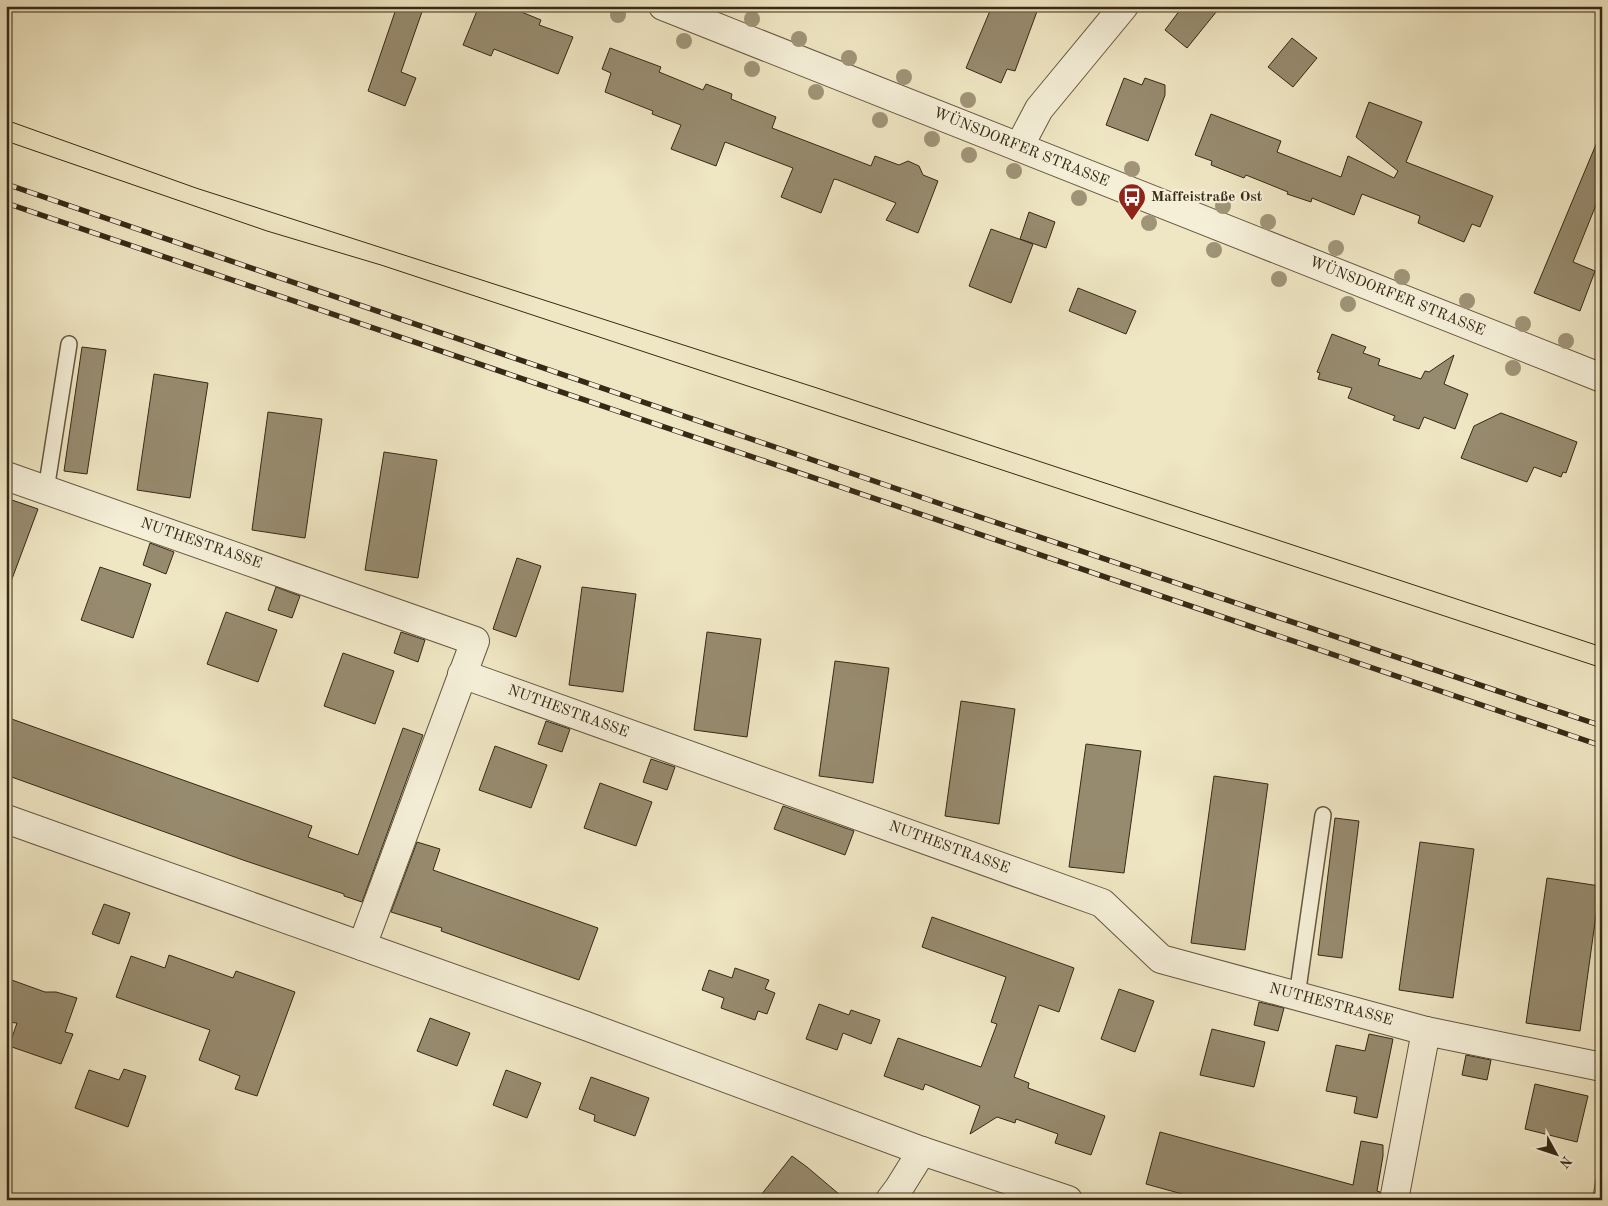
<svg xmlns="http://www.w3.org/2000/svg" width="1608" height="1206" font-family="'Old Standard TT',serif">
<rect width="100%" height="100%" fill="#efe6c3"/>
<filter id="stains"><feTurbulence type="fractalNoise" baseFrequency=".004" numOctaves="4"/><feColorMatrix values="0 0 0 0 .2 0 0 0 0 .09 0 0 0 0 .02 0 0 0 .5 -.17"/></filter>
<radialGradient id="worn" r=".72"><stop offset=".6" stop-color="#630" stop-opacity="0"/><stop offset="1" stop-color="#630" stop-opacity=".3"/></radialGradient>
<polygon fill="#d0c6a5" stroke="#84785d" points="1602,1149 1602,1200 1592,1200"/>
<g fill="#978b6f" stroke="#372915">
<polygon points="397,6 424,6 401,72 416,78 405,106 368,91"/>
<polygon points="479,6 507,6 541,20 539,25 573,37 558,74 494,49 491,56 463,45"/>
<polygon points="992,6 1039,6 1015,71 1007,69 1001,83 966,68"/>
<polygon points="1183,6 1221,6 1187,48 1165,30"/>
<polygon points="1292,38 1317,58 1293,87 1268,67"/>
<polygon points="610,48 661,67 659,72 703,90 706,84 732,94 731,99 776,117 772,128 871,166 875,156 899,165 908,161 919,166 923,175 938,181 918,233 886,220 896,203 838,180 834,179 821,213 781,197 793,168 725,142 716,166 671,149 681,125 652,114 653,111 605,92 611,73 602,69"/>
<polygon points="1124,78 1142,85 1145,78 1165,85 1165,95 1148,141 1106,125"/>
<polygon points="1369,102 1422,122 1406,162 1493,196 1480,227 1472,224 1464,242 1418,223 1420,216 1362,194 1354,215 1312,198 1311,202 1287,194 1288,192 1246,175 1244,178 1211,165 1212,161 1195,155 1211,114 1281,141 1277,152 1341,177 1348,156 1394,178 1398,171 1356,137"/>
<polygon points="1602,130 1602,190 1573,262 1595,271 1580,311 1534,293"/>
<polygon points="1029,212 1055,222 1046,248 1020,239"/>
<polygon points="991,229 1033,244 1011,303 969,286"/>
<polygon points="1078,288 1136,311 1126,334 1069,311"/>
<polygon points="1332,334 1366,347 1363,353 1380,359 1378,365 1421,379 1425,371 1429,372 1454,355 1444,384 1468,394 1455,429 1424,417 1419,429 1393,420 1395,416 1348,398 1352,388 1318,379 1320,373 1317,372"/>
<polygon points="82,347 106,350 87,474 64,471"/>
<polygon points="154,374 208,383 190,498 137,490"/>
<polygon points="268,412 322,419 305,538 252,530"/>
<polygon points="1501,413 1577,442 1566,473 1563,472 1561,477 1534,467 1527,482 1461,458 1474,426"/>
<polygon points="384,452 437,460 418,578 365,570"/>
<polygon points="6,498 38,509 9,587 6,587"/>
<polygon points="150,543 174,552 166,574 143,565"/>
<polygon points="517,558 541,566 516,637 493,629"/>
<polygon points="100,567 151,584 133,638 81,620"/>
<polygon points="276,587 300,596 292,618 268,610"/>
<polygon points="582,587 636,594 623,692 569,685"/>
<polygon points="226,612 277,630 258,682 207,664"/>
<polygon points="401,632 425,640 418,662 394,653"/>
<polygon points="707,632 761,639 747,737 694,730"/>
<polygon points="343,653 394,671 375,724 324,706"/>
<polygon points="835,661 889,668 873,783 819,776"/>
<polygon points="961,701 1015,709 999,824 945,816"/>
<polygon points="6,717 312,826 308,837 358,855 403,728 423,735 362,902 344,896 344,894 243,860 6,775"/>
<polygon points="546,721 570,729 562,752 538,744"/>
<polygon points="1086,744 1141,751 1124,873 1069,867"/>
<polygon points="495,746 547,765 531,808 479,790"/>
<polygon points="651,759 675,767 667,790 643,782"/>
<polygon points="1214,776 1268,784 1245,950 1191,943"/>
<polygon points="600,783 652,802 636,846 584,828"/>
<polygon points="783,806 854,831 845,855 774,829"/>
<polygon points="1335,818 1359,821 1342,958 1318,955"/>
<polygon points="417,842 440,849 433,870 598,928 579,980 441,931 442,928 391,912"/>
<polygon points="1420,842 1474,849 1453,998 1399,990"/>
<polygon points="1547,878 1600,886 1580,1031 1526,1023"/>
<polygon points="104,904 130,913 119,944 92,934"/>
<polygon points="932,917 1074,968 1059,1012 1039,1005 1014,1077 1029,1083 1028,1088 1105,1116 1091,1155 1055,1143 1058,1134 1016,1119 1015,1123 997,1117 970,1134 980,1106 925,1084 923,1090 884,1076 898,1038 981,1067 997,1024 991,1022 1006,977 922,947"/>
<polygon points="169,955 233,978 236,971 295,992 257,1096 235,1089 240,1076 199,1060 210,1030 116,997 131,956 165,968"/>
<polygon points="735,968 769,980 765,989 775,993 767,1014 758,1011 755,1020 721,1008 724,998 702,990 709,970 732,978"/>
<polygon points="6,978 45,992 56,992 77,998 65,1032 73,1034 61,1064 9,1046 17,1023 6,1022"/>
<polygon points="1119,989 1154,1001 1135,1052 1101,1039"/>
<polygon points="1259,1002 1284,1008 1278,1031 1254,1025"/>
<polygon points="819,1004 849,1015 851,1010 880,1020 871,1044 843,1033 837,1050 806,1039"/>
<polygon points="430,1018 470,1033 457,1066 417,1051"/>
<polygon points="1212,1029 1265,1042 1254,1087 1200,1075"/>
<polygon points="1369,1034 1393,1039 1377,1118 1354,1113 1357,1097 1326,1091 1336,1045 1365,1051"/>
<polygon points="1466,1055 1491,1060 1487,1080 1462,1075"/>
<polygon points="124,1069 146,1076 128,1127 75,1108 89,1070 119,1080"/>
<polygon points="506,1070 541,1083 527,1118 493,1105"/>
<polygon points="591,1077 649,1098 635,1136 594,1121 595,1115 579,1109"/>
<polygon points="1535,1084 1588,1096 1577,1142 1525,1129"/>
<polygon points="1160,1132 1353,1185 1361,1141 1383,1145 1383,1156 1377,1191 1380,1192 1379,1200 1204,1200 1146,1184"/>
<polygon points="792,1156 807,1167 846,1200 757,1200"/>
</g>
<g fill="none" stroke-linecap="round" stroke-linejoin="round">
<g stroke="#655840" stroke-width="18">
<g id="service">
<polyline points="46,490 69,344"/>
<polyline points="1297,996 1323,815"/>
</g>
</g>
<g stroke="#655840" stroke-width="30">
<g id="minor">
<polyline points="663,6 1602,378"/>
<polyline points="1019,147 1039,109 1124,6"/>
<polyline points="6,476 475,641 362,946"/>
<polyline points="462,674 1102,903 1161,959 1426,1031 1602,1067"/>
<polyline points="6,819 586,1026 922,1151 1068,1200"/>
<polyline points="890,1200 899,1188 922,1151"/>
<polyline points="1394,1200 1426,1031"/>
</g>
</g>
<use href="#service" stroke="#f5efd8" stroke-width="15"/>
<use href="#minor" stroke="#f5efd8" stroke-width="28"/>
<g stroke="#372915" stroke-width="1">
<polyline points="6,120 196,188 817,388 1602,647"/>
<polyline points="6,141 267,231 381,265 1602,668"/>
</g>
<g stroke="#372915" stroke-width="5.5">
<g id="rail">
<polyline points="6,184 944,505 1602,726"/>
<polyline points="6,203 1602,746"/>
</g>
</g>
<use href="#rail" stroke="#f5efd8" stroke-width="4" stroke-dasharray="11" stroke-linecap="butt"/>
</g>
<g fill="#9f9477">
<circle cx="618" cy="15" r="8"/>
<circle cx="752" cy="19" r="8"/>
<circle cx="799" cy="39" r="8"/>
<circle cx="684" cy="41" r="8"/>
<circle cx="849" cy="58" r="8"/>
<circle cx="752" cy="69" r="8"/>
<circle cx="904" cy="77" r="8"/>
<circle cx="816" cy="92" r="8"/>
<circle cx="968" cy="100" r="8"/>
<circle cx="880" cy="120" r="8"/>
<circle cx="932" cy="139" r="8"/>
<circle cx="969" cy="155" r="8"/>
<circle cx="1132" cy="169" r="8"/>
<circle cx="1014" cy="171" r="8"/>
<circle cx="1079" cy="198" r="8"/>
<circle cx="1223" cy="206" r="8"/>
<circle cx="1268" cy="222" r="8"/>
<circle cx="1149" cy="223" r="8"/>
<circle cx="1336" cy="248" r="8"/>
<circle cx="1214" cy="250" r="8"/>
<circle cx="1402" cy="277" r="8"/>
<circle cx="1279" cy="279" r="8"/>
<circle cx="1467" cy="301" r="8"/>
<circle cx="1348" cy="304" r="8"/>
<circle cx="1523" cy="324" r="8"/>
<circle cx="1566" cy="341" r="8"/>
<circle cx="1513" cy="368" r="8"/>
</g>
<defs>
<g id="bus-pin" transform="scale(1.4375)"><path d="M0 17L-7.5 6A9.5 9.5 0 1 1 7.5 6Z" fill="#8f2418" stroke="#f5efd8"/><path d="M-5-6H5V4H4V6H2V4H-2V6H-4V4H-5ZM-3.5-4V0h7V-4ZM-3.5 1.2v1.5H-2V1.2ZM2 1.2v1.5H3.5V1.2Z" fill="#fff"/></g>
</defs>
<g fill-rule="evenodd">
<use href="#bus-pin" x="1132" y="197"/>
</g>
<g text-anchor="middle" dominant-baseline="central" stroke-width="4.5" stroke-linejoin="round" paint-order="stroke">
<g font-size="15" fill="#372915" stroke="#f5efd8">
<text transform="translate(1021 148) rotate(22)">WÜNSDORFER STRASSE</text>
<text transform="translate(1397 297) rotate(22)">WÜNSDORFER STRASSE</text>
<text transform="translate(201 544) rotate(19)">NUTHESTRASSE</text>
<text transform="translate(568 712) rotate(20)">NUTHESTRASSE</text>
<text transform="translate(949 848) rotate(20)">NUTHESTRASSE</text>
<text transform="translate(1331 1005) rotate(15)">NUTHESTRASSE</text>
</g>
<g font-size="15" font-weight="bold" fill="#372915" stroke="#f5efd8" text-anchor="start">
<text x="1151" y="197">Maffeistraße Ost</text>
</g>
</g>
<rect width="1608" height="1206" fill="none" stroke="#efe6c3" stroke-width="25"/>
<rect x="8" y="8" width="1593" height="1191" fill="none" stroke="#372915" stroke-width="2.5"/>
<rect x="12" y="12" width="1583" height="1181" fill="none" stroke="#372915"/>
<g transform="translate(1556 1154) rotate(130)" stroke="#f5efd8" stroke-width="4" paint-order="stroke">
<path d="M0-4L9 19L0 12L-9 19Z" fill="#372915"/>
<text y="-8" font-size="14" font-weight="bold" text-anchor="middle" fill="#372915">N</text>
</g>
<rect width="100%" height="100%" filter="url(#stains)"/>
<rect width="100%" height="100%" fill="url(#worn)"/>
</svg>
